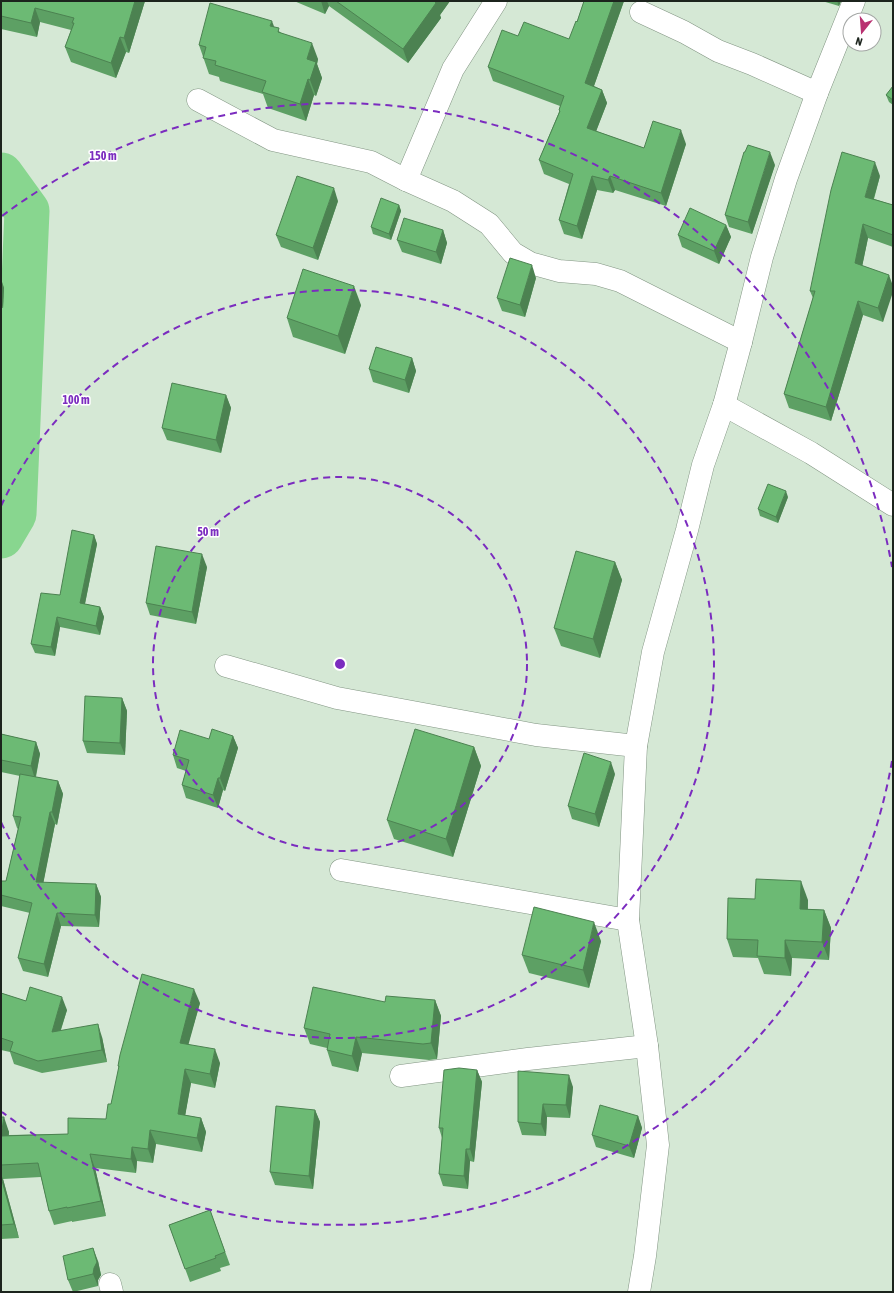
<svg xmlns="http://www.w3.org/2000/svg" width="894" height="1293" font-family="'Asap Condensed',sans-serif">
<rect width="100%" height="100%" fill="#d5e8d5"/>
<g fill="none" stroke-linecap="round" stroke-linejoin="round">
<polyline stroke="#88d68f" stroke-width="45" points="1,175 27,211 14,514 1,536"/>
<g stroke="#829583" stroke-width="23">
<g id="minor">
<polyline points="641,12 684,32 718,51 752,64 817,93"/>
<polyline points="198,100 273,140 371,162 406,180 453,201 489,224 513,253 530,263 559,271 596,274 620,281 741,342"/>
<polyline points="406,180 453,69 496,1"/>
<polyline points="724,405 811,453 893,505"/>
<polyline points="226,666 337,698 536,735 636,746"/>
<polyline points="341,870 628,920"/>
<polyline points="401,1076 528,1059 647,1046"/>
<polyline points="110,1284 112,1292"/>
<polyline points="639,1292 645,1256 658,1145 647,1046 628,920 636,746 653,652 687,530 703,465 724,405 741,342 762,257 786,179 817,93 854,1"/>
</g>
</g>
<use href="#minor" stroke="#fff" stroke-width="22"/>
</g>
<g fill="#5da064">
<polygon points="1,1 145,1 129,53 126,52 116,78 71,62 65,47 71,30 40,22 37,37 1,29"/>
<polygon points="294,1 450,1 440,15 441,18 408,63 329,6 325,14"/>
<polygon points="584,1 624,1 594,86 602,90 607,103 596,131 644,148 686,144 666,206 615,190 613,193 597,190 582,239 564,234 559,220 569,184 544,174 539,160 559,112 559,110 560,106 493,81 488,67 518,36 569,39 577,22"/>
<polygon points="822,1 841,1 839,6"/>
<polygon points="274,27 280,32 318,59 317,64 322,78 316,96 314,95 306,121 268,108 263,94 220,81 219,77 209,74 199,45"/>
<polygon points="893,86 893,105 889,102 886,95"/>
<polygon points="775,165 752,234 729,227 725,215"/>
<polygon points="880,176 874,199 893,205 893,247 868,238 862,266 889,275 883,322 863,315 831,421 789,408 784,394 813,298 810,291"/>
<polygon points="338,201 318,260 281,247 276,235"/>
<polygon points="399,205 401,211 391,240 373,234 371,227"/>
<polygon points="726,225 731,237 719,264 682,247 678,235"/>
<polygon points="443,230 447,243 441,264 402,252 397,240"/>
<polygon points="536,278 525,317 502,311 497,298"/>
<polygon points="1,279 4,288 3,308 1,308"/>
<polygon points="361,305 345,354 293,337 287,318"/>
<polygon points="412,358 416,371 409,393 373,382 369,369"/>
<polygon points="226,395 231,408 221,453 167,440 162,428"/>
<polygon points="788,497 778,523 760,516 758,509"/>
<polygon points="94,535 97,544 85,604 100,607 104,617 100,635 60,627 55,656 35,653 31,644 60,595"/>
<polygon points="615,562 622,580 600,658 561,646 554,628"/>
<polygon points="207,567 196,624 150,615 146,603"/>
<polygon points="122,698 127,711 125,755 87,753 83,741"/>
<polygon points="1,734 36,742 40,754 36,777 58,781 63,794 57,825 55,824 43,883 96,884 101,897 99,927 61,926 48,977 23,971 18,958 30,913 1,906 1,881 6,881 18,829 17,828 13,816 20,776 1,772"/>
<polygon points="233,736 238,748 225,791 223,790 218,808 186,798 182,785 186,771 177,768 173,755 209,739"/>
<polygon points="474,747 481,766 453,857 394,839 387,820"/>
<polygon points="615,774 599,827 572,819 568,806"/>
<polygon points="755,899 808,900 808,909 824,910 831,928 829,960 792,958 791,976 764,974 758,958 733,957 727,939"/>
<polygon points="601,941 589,988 529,973 522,955"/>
<polygon points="1,993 26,1001 67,1010 61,1030 102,1037 107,1062 42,1073 14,1064 10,1052 1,1050"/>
<polygon points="435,1000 441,1016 437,1059 429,1060 362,1053 358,1072 332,1066 327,1050 327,1048 310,1044 304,1028 385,1002"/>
<polygon points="200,1003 188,1044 220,1063 215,1088 191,1083 185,1115 201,1118 206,1132 202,1152 156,1144 153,1163 137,1161 136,1173 95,1168 106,1216 72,1222 72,1221 54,1225 49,1211 41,1177 3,1179 19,1238 1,1239 1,1117 9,1132 9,1135 68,1134 106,1119 111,1104 119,1068 118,1066"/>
<polygon points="477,1070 482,1082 474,1162 470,1161 468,1189 443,1186 439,1174 442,1138 439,1128"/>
<polygon points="518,1071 573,1087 570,1118 547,1117 546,1136 522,1135 518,1122"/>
<polygon points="315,1110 320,1122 313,1189 275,1185 270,1172"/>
<polygon points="638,1116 642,1128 634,1158 596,1147 592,1135"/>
<polygon points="210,1210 230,1265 220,1268 221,1271 190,1282 169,1225"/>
<polygon points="98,1261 101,1275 98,1280 98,1286 73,1292 68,1280"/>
</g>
<g fill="#4c8251">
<polygon points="135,1 145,1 129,53 124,38"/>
<polygon points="321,1 327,1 329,6 325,14"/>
<polygon points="434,1 450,1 440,15 441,18 408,63 403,49"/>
<polygon points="614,1 624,1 590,97 585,83"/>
<polygon points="837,1 841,1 839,6"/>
<polygon points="35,8 40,22 37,37 31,23"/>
<polygon points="272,21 278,37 270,26"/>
<polygon points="120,37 126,52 116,78 111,63"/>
<polygon points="312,43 318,59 317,64 322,78 316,96 310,80 307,59"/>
<polygon points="308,79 314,95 306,121 300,104"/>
<polygon points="602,90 607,103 592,142 587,128"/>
<polygon points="681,130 686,144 666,206 661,193"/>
<polygon points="770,152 775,165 752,234 748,222"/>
<polygon points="875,162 880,176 870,211 865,197"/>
<polygon points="592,176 597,190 582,239 577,226"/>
<polygon points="610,176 615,190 613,193 608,180"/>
<polygon points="334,188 338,201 318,260 313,248"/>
<polygon points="399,205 401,211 391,240 389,234"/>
<polygon points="863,224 868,238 860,277 855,263"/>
<polygon points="726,225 731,237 719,264 714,251"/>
<polygon points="443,230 447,243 441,264 436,252"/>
<polygon points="532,265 536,278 525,317 520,305"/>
<polygon points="889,275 893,286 893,292 883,322 878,308"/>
<polygon points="1,279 4,288 3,308 1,302"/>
<polygon points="354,286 361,305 345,354 338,336"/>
<polygon points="858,301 863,315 831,421 826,407"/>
<polygon points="412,358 416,371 409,393 405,380"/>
<polygon points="226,395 231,408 221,453 216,440"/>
<polygon points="786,491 788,497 778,523 776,517"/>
<polygon points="94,535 97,544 83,613 80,603"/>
<polygon points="202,554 207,567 196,624 192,612"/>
<polygon points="615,562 622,580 600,658 593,639"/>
<polygon points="100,607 104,617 100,635 96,626"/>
<polygon points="57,617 60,627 55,656 51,647"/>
<polygon points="122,698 127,711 125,755 120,743"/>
<polygon points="233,736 238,748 225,791 220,778"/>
<polygon points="36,742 40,754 35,779 31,766"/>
<polygon points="474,747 481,766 453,857 446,839"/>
<polygon points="611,762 615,774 599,827 595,814"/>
<polygon points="218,778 223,790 218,808 213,795"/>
<polygon points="58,781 63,794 57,825 52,812"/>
<polygon points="50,812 55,824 41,895 36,882"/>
<polygon points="801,881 808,900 807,927 800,909"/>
<polygon points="96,884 101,897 99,927 95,915"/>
<polygon points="824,910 831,928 829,960 822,942"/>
<polygon points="57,913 61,926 48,977 44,964"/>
<polygon points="594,922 601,941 589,988 583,970"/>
<polygon points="785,940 792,958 791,976 785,958"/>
<polygon points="194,989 200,1003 185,1057 180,1043"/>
<polygon points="62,997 67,1010 56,1044 52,1032"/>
<polygon points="435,1000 441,1016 437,1059 431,1043"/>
<polygon points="98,1024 102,1037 107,1062 102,1050"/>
<polygon points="356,1037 362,1053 358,1072 352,1056"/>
<polygon points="215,1049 220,1063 215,1088 210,1074"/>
<polygon points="185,1069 191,1083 183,1128 178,1114"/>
<polygon points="477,1070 482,1082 474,1162 470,1149"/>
<polygon points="569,1075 573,1087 570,1118 566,1105"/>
<polygon points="543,1104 547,1117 546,1136 541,1124"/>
<polygon points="315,1110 320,1122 313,1189 309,1176"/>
<polygon points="638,1116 642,1128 634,1158 629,1146"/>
<polygon points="4,1117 9,1132 6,1150 1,1136"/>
<polygon points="201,1118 206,1132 202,1152 197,1138"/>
<polygon points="150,1130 156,1144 153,1163 148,1149"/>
<polygon points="132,1147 137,1161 136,1173 131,1159"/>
<polygon points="466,1149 470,1161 468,1189 464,1176"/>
<polygon points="90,1154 95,1168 106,1216 101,1201"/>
<polygon points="1,1174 3,1179 19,1238 14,1224 1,1177"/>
<polygon points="93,1248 98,1261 101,1275 98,1280 98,1286 93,1274"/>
</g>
<g fill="#6cba74" stroke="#4c8251">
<polygon points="1,1 135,1 124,38 120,37 111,63 65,47 74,23 72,23 74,18 35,8 31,23 1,16"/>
<polygon points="336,1 434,1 436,3 403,49"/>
<polygon points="584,1 614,1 585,83 602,90 587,128 644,148 653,121 681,130 661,193 610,176 608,180 592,176 577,226 559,220 573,174 539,160 560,111 559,110 564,96 488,67 502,30 518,36 524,22 569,39 576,21 577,22"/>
<polygon points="210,3 272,21 270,26 279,28 278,32 312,43 307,59 316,62 310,80 308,79 300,104 262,92 266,81 215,65 216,61 203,58 206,47 199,45"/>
<polygon points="893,86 893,100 886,95"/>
<polygon points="748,145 770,152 748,222 725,215 744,152 745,152"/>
<polygon points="842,152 875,162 865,197 876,200 893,205 893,235 863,224 855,263 889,275 878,308 858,301 826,407 784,394 815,291 810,291 831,190"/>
<polygon points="297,176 334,188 313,248 276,235"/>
<polygon points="381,198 399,205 389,234 371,227"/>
<polygon points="690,208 726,225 714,251 678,235"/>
<polygon points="404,218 443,230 436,252 397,240"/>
<polygon points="510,258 532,265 520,305 497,298"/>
<polygon points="303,269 354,286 338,336 287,318"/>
<polygon points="376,347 412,358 405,380 369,369"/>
<polygon points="172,383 226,395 216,440 162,428"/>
<polygon points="768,484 786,491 776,517 758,509"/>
<polygon points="72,530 94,535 80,603 100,607 96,626 57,617 51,647 31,644 41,593 60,595"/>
<polygon points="156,546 202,554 192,612 146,603"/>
<polygon points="576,551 615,562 593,639 554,628"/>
<polygon points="85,696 122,698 120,743 83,741"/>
<polygon points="212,729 233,736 220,778 218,778 213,795 182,785 189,760 173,755 180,730 209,739"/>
<polygon points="415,729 474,747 446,839 387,820"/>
<polygon points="1,734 36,742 31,766 1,760"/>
<polygon points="584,753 611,762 595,814 568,806"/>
<polygon points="20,774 58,781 52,812 50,812 36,882 96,884 95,915 57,913 44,964 18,958 32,903 1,895 1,881 6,881 21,817 13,816"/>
<polygon points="756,879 801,881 800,909 824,910 822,942 785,940 785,958 757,956 758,940 727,939 728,898 755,899"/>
<polygon points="534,907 594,922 583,970 522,955"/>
<polygon points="142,974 194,989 180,1043 215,1049 210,1074 185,1069 178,1114 201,1118 197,1138 150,1130 148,1149 132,1147 131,1159 90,1154 101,1201 67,1208 67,1207 49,1211 38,1163 1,1165 1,1117 4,1117 1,1136 68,1134 68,1118 106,1119 108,1104 111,1104 119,1066 118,1066 120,1055"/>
<polygon points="30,987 62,997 52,1032 98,1024 102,1050 38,1061 10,1051 13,1042 1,1038 1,993 26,1001"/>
<polygon points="313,987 385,1002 386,996 435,1000 431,1043 423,1044 356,1037 352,1056 327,1050 330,1034 304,1028"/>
<polygon points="459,1068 477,1070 470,1149 466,1149 464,1176 439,1174 443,1128 439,1128 444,1070"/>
<polygon points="518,1071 569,1075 566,1105 543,1104 541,1124 518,1122"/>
<polygon points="600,1105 638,1116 629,1146 592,1135"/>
<polygon points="276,1106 315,1110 309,1176 270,1172"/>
<polygon points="1,1177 14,1224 1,1225"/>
<polygon points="210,1210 225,1252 215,1256 216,1258 185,1269 169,1225"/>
<polygon points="93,1248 97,1262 94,1268 93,1274 68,1280 63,1256"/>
</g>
<g fill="none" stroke="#7b2cbf" stroke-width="2" stroke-dasharray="7 5">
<circle cx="340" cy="664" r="187"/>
<path d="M1 506A374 374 0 1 1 1 822"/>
<path d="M892 761A561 561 0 0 1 2 1112M2 216A561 561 0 0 1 892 567"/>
</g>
<circle cx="340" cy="664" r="6" fill="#7b2cbf" stroke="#fff" stroke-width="2"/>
<g font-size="12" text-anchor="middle" font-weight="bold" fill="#7b2cbf" stroke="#fff" stroke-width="3" stroke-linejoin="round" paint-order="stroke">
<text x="103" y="160">150 m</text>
<text x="76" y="404">100 m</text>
<text x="208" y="536">50 m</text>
</g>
<rect width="894" height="1293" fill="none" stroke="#1c241d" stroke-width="4"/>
<g transform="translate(862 32) rotate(197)"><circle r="19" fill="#ffffff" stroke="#a4a7a5"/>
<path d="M0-3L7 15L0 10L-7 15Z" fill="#b93171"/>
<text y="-6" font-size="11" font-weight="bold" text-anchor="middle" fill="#1c241d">N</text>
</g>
</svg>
